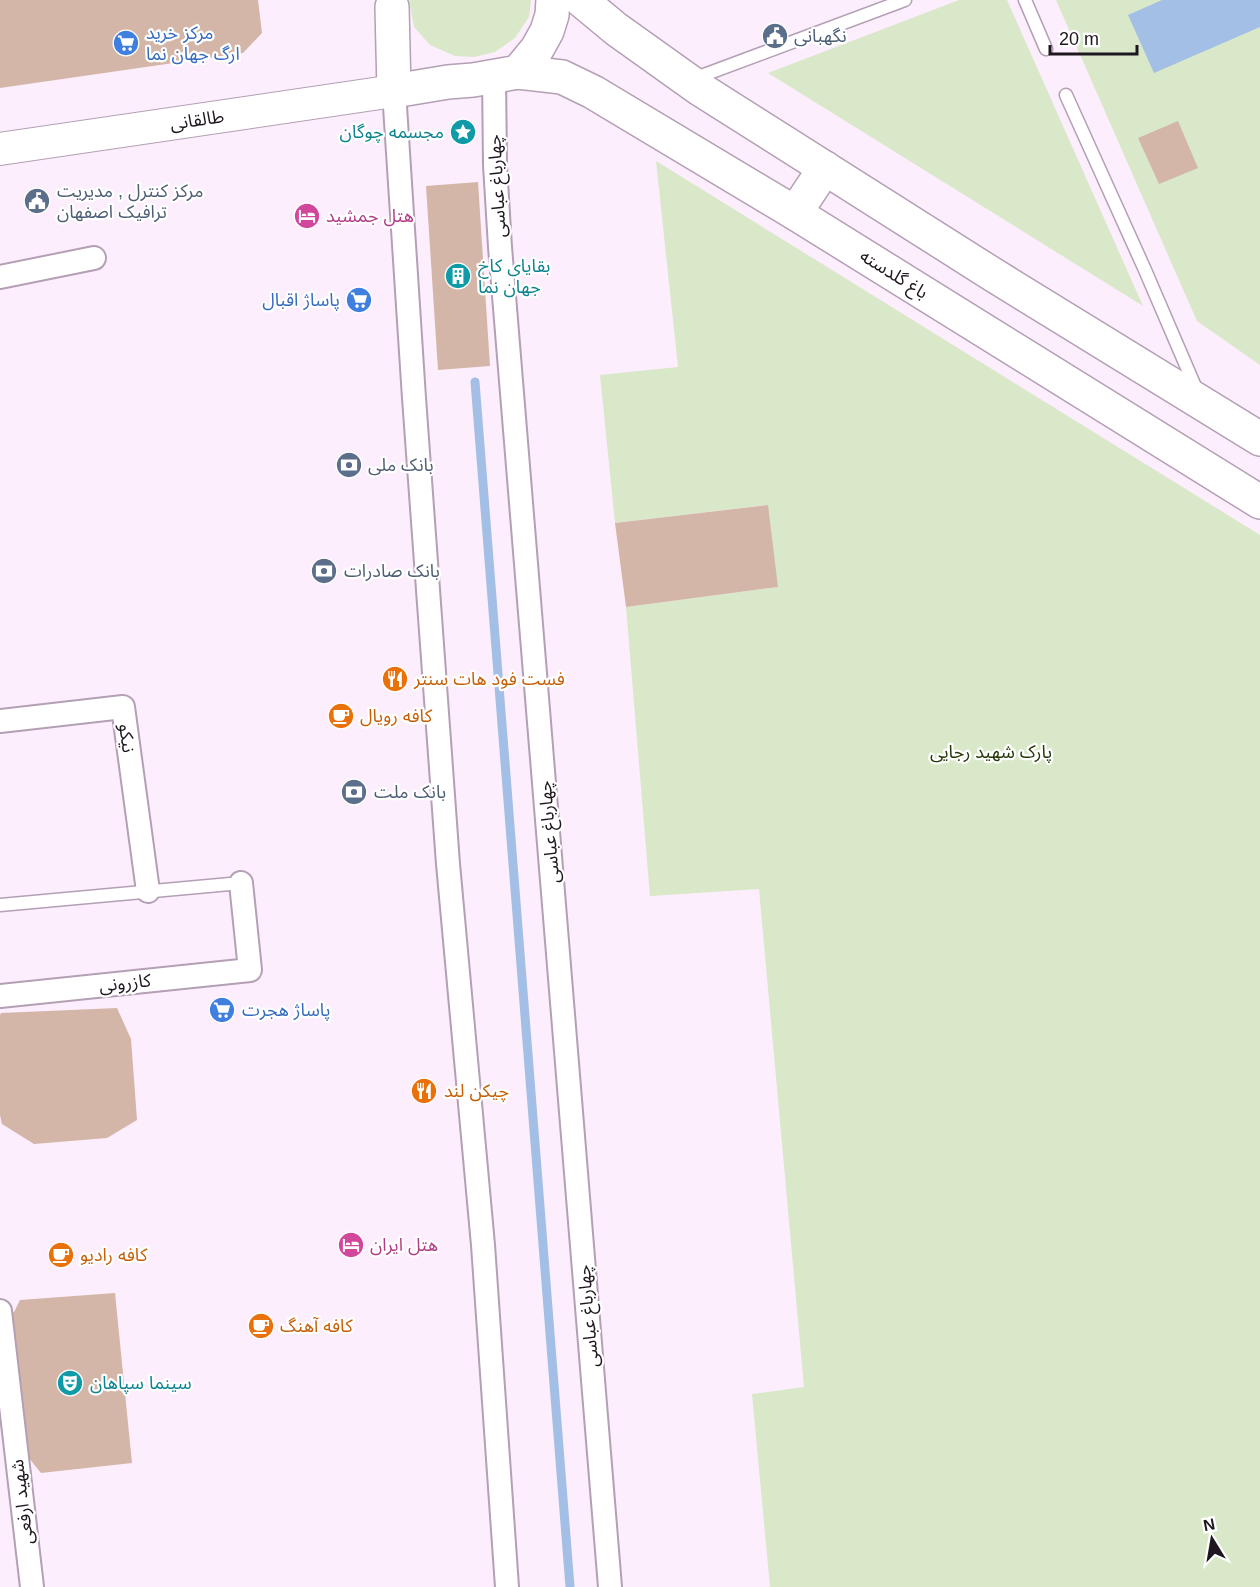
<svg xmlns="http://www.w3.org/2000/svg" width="1260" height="1587" font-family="Arial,'Noto Sans Arabic',sans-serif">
<rect width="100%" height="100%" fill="#fceefd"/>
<g fill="#d8e8c8">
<polygon points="409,0 531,0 529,17 515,38 495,52 475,57 455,56 430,45 414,27"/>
<polygon points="959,0 1007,0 1143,306 768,73"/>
<polygon points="1056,0 1260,0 1260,365 1197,321"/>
<polygon points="656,161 1260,535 1260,1587 770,1587 752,1394 804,1387 759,889 650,896 626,607 777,587 767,505 615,523 600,375 678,367"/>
</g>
<polygon fill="#a4bfe5" points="1162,0 1260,0 1260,27 1154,73 1128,15"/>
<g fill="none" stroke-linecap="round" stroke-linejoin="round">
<polyline stroke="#a4bfe5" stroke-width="9" points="475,382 570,1587"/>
</g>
<g fill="#d4b6a8">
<polygon points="0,0 258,0 262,33 243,53 0,88"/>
<polygon points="1178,121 1198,168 1159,184 1138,138"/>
<polygon points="478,182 490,366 438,370 426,186"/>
<polygon points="768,505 778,587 626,607 615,523"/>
<polygon points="117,1008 131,1039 137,1120 107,1138 34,1144 2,1124 0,1115 0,1015 1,1013"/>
<polygon points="115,1293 132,1463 41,1473 24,1452 9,1314 14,1312 20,1300"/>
</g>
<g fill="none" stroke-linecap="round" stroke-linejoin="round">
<g stroke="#b49fb5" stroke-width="15">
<g id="lane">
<polyline points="1025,0 1046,49"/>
<polyline points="693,79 905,0"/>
<polyline points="1066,95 1145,270 1197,391"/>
<polyline points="0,905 241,883"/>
</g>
</g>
<g stroke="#b49fb5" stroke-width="26">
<g id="street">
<polyline points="494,76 495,165 500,247 610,1587"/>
<polyline points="394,91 414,398 448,864 483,1245 507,1587"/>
<polyline points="0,277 94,258"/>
<polyline points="0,721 123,707 148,891"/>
<polyline points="0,996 250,970 241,883"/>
<polyline points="0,1311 32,1587"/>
</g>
</g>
<g stroke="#b49fb5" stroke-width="34">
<polyline id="secondary" points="0,149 394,91"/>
</g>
<g stroke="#b49fb5" stroke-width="36">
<g id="primary">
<polyline points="581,0 616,29 700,89 992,274 1260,439"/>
<polyline points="392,7 394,91 448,82 473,80 518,72 537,49 547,31 552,15 553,0"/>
<polyline points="518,72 562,77 593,92 795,213 1260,502"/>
<polyline points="795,213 825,168"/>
</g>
</g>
<use href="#lane" stroke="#fff" stroke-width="12"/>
<use href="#street" stroke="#fff" stroke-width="22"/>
<use href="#secondary" stroke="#fff" stroke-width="32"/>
<use href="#primary" stroke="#fff" stroke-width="33"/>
</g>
<defs>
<g id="civic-disc" transform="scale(1.35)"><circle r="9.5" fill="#5c6f8a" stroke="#fff"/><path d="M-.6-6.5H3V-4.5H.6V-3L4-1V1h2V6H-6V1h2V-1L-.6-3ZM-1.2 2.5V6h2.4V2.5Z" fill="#fff"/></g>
<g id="supermarket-disc" transform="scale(1.35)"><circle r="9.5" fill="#3f7fe0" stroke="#fff"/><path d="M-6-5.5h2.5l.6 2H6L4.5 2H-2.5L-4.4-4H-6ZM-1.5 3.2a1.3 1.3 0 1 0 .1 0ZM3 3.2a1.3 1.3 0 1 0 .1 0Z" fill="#fff"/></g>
<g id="sight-disc" transform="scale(1.35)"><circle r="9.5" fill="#0f9aa8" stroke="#fff"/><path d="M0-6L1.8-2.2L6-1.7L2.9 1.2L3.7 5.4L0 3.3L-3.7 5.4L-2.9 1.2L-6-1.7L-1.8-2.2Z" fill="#fff"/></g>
<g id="hotel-disc" transform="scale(1.35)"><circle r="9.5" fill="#d1479c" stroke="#fff"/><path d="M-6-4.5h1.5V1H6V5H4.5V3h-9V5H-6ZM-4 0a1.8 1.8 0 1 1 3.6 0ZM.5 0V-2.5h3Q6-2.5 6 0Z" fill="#fff"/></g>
<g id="building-disc" transform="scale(1.35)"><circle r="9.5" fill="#0f9aa8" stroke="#fff"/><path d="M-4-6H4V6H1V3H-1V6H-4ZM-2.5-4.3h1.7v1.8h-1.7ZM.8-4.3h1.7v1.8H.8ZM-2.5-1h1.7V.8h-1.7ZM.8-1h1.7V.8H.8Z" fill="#fff"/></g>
<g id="bank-disc" transform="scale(1.35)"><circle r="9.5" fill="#5c6f8a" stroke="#fff"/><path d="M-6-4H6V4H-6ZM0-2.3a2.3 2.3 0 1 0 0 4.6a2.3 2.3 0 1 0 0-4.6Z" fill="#fff"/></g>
<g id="restaurant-disc" transform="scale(1.35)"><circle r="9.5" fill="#e8710a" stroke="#fff"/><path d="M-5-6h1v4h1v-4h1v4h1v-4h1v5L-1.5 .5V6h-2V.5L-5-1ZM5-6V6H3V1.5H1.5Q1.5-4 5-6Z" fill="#fff"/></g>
<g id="cafe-disc" transform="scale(1.35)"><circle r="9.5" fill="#e8710a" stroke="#fff"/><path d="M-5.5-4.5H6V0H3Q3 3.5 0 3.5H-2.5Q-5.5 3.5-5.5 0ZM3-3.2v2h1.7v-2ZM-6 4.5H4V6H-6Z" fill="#fff"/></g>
<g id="theatre-disc" transform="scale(1.35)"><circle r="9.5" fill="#0f9aa8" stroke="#fff"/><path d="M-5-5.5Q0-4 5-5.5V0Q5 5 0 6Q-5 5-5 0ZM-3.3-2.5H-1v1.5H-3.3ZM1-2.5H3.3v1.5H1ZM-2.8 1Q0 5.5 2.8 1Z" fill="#fff"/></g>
</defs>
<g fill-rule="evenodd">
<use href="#civic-disc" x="775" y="36"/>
<use href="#supermarket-disc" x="126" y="43"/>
<use href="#sight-disc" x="463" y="132"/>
<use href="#civic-disc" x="37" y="201"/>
<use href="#hotel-disc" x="307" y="216"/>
<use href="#building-disc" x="458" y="276"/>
<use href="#supermarket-disc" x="359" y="300"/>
<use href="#bank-disc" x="349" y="465"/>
<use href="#bank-disc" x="324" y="571"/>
<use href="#restaurant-disc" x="395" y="679"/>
<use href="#cafe-disc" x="341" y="716"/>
<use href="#bank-disc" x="354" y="792"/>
<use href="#supermarket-disc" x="222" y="1010"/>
<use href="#restaurant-disc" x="424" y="1091"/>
<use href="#hotel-disc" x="351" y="1245"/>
<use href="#cafe-disc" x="61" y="1255"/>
<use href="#cafe-disc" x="261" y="1326"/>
<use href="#theatre-disc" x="70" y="1383"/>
</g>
<g text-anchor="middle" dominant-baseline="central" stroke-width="4.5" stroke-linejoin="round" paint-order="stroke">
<g font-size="18" fill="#366cbe" stroke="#fff" text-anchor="start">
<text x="146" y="33">مرکز خرید<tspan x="146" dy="21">ارگ جهان نما</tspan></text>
<text x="340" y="300" text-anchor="end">پاساژ اقبال</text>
<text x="242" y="1010">پاساژ هجرت</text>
</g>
<g font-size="18" fill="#4e5e75" stroke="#fff" text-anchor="start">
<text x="794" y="36">نگهبانی</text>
<text x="57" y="191">مرکز کنترل , مدیریت<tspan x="57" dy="21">ترافیک اصفهان</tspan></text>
<text x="368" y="465">بانک ملی</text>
<text x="344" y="571">بانک صادرات</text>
<text x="374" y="792">بانک ملت</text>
</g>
<g font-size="18" fill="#1f171f" stroke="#fff">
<text transform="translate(197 120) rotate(-8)">طالقانی</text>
<text transform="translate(497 186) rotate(-93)">چهارباغ عباسی</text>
<text transform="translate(894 274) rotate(32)">باغ گلدسته</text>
<text transform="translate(127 738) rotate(83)">نیکو</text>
<text transform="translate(549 832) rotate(-95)">چهارباغ عباسی</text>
<text transform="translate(125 983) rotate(-6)">کازرونی</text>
<text transform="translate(588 1316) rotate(-95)">چهارباغ عباسی</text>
<text transform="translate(22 1502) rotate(-97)">شهید ارفعی</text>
</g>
<g font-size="18" fill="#0d838f" stroke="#fff" text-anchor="start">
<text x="444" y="132" text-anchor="end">مجسمه چوگان</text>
<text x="478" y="266">بقایای کاخ<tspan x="478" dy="21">جهان نما</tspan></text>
<text x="90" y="1383">سینما سپاهان</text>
</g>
<g font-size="18" fill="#b23c85" stroke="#fff" text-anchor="start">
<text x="326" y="216">هتل جمشید</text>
<text x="370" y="1245">هتل ایران</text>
</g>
<g font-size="18" fill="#c56008" stroke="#fff" text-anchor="start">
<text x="414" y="679">فست فود هات سنتر</text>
<text x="360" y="716">کافه رویال</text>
<text x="444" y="1091">چیکن لند</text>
<text x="80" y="1255">کافه رادیو</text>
<text x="280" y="1326">کافه آهنگ</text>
</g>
<g font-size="18" fill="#253708" stroke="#fff">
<text x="991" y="752">پارک شهید رجایی</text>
</g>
</g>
<g transform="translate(1212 1539) rotate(349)" stroke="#ffffff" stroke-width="4.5" paint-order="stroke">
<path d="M0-4.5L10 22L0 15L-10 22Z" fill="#1f171f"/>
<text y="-9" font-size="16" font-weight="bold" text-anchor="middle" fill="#1f171f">N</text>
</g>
<path d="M1050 45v9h87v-9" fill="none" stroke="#1f171f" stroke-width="3"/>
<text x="1059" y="45" font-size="18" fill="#1f171f" stroke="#ffffff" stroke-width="4.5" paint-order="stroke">20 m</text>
</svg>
